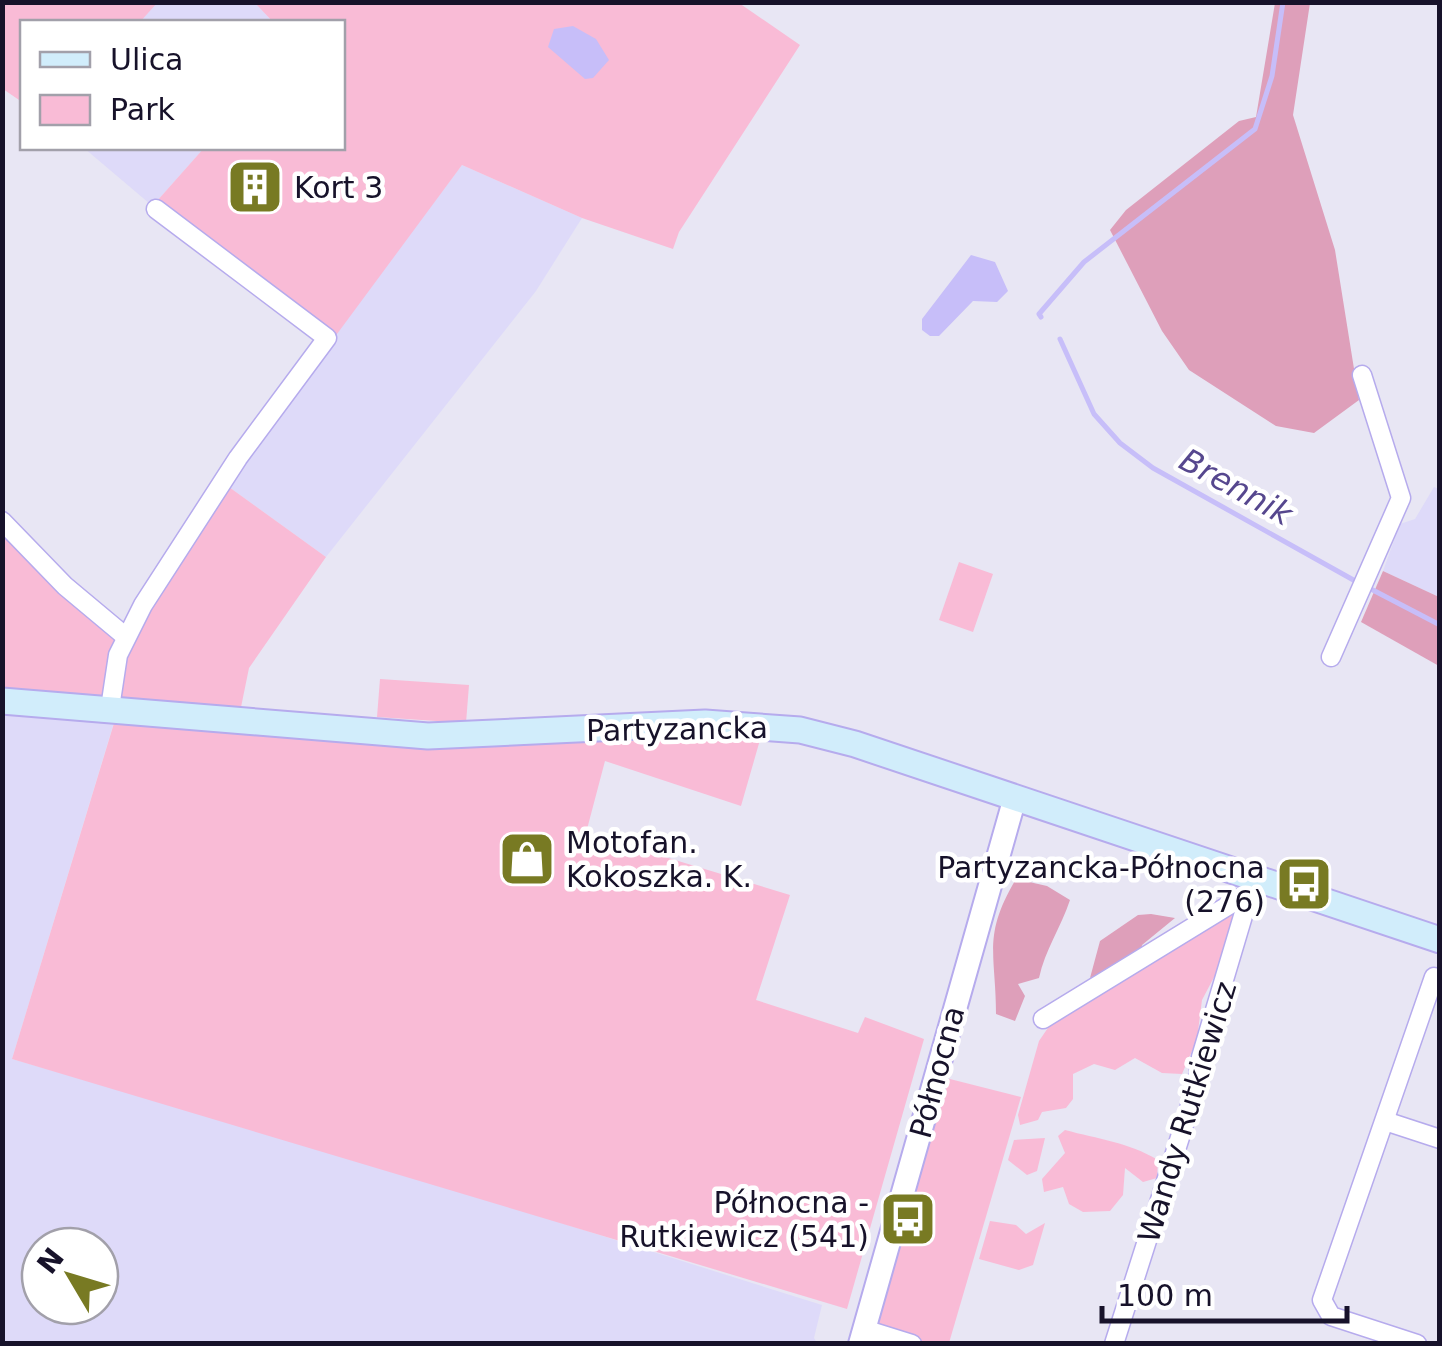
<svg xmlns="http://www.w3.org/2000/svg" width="1442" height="1346" font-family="'DejaVu Sans',sans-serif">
<rect width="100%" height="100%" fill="#e8e6f4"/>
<g fill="#dedaf9" fill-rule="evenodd">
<polygon points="157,2 255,3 273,22 140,22"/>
<polygon points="84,148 204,148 157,201 156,209"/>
<polygon points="462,165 582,218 536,291 326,557 222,482"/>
<polygon points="1434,487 1439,489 1439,597 1383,571 1400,524 1415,519"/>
<path d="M 2,701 L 118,709 L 12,1059 L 367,1162 L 822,1305 L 814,1338 L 817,1343 L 3,1343 ZM 40,1246 L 100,1246 L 100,1306 L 40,1306 Z"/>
</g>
<g fill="#f9bbd6">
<polygon points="2,3 3,2 157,3 140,22 22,22 22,102 3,89"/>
<polygon points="255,3 739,3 800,45 679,232 673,249 582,218 462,165 337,334 327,338 157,201 204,148 342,148 342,22 273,22"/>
<polygon points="222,482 326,557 249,668 239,717 428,736 764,726 741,806 605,761 586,833 790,895 756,1000 858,1033 865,1017 924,1039 847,1309 12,1059 118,710 3,701 2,521 125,636"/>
<polygon points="959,562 993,574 973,632 939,620"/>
<polygon points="380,679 469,685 466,723 377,717"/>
<polygon points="1239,908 1223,960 1202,1000 1197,1039 1182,1074 1162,1073 1135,1058 1115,1070 1094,1064 1073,1074 1073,1099 1066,1108 1042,1112 1038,1120 1020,1125 1018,1115 1039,1041 1054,1019"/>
<polygon points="946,1078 1021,1097 949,1343 872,1344"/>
<path d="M 1065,1130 C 1098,1139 1128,1142 1158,1160 L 1157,1178 L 1143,1182 L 1125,1168 L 1123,1195 L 1110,1211 L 1083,1212 L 1069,1204 L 1063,1187 L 1044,1192 L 1042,1179 L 1065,1153 L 1058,1136 Z"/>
<polygon points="1045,1138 1037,1171 1027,1175 1008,1160 1014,1140"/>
<polygon points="990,1221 1016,1225 1026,1234 1045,1223 1033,1265 1019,1270 979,1259"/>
</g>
<g fill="#de9fba">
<polygon points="1275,3 1310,3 1293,115 1335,250 1359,400 1314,433 1276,426 1189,370 1162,331 1110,230 1126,210 1239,121 1256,117"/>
<polygon points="1383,571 1439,597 1439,666 1361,622"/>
<path d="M 1016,879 L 1047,886 L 1070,900 C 1061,927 1045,950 1039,978 L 1018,984 L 1025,996 L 1015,1021 L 996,1014 C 996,954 982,936 1016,879 Z"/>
<polygon points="1151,914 1175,918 1142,945 1141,954 1090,978 1100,941 1138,915"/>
</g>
<g fill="#c7bef9">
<polygon points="573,26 596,39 609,60 593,78 585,79 548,47 554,29"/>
<polygon points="971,255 995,262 1008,291 997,302 973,301 939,336 930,336 922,330 922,319"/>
</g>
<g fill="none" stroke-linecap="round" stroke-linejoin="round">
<g stroke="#c7bef9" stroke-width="5">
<polyline points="1041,317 1039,314 1084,262 1255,129 1272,76 1283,2"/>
<polyline points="1060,339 1094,414 1120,443 1153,468 1357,582"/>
<polyline points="1367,587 1440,625"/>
</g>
<g stroke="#b6abed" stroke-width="21">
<g id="minor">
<polyline points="2,521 65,586 126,637"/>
<polyline points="1331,657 1401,498 1362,375"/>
<polyline points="110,708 118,655 143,605 238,458 327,338 156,209"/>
<polyline points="1043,1019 1247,894"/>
<polyline points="1385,1121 1440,1139"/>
<polyline points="864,1329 912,1344"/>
<polyline points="1114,1344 1197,1084 1201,1057 1254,879"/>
<polyline points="1417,1344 1331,1316 1322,1300 1434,977 1440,979"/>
</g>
</g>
<g stroke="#b6abed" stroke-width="26">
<polyline id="tertiary" points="860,1344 1014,801"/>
</g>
<g stroke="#b6abed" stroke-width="29">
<polyline id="secondary" points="2,701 428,736 705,723 800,730 855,744 1440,940"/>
</g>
<use href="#minor" stroke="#fff" stroke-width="18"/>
<use href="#tertiary" stroke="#fff" stroke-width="22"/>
<use href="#secondary" stroke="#d1edfb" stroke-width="25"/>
</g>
<defs>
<g id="building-square" transform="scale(2.875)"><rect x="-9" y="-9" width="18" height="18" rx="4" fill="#787a23" stroke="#fff"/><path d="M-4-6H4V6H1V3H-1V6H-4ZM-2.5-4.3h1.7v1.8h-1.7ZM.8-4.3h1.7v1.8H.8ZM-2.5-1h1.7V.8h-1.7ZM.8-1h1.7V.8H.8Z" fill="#fff"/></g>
<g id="shop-square" transform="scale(2.875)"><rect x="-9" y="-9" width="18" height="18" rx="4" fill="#787a23" stroke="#fff"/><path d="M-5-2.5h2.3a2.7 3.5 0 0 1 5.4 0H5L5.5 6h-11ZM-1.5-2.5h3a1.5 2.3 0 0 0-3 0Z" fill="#fff"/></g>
<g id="bus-square" transform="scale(2.875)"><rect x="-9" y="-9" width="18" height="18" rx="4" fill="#787a23" stroke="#fff"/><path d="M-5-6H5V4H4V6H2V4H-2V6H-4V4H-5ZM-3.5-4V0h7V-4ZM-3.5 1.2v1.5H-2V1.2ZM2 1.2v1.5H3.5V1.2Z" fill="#fff"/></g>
</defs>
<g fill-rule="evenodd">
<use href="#building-square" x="255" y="187"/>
<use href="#shop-square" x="527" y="859"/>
<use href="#bus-square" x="1304" y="884"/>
<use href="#bus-square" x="908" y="1219"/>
</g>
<g text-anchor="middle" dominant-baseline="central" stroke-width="9" stroke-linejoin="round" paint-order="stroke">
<g font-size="30" fill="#17122a" stroke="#fff" text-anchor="start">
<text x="294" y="187">Kort 3</text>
<text x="566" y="842">Motofan.<tspan x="566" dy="34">Kokoszka. K.</tspan></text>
<text x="1265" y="867" text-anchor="end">Partyzancka-Północna<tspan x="1265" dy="34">(276)</tspan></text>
<text x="869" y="1202" text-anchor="end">Północna -<tspan x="869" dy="34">Rutkiewicz (541)</tspan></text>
</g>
<g font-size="30" fill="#17122a" stroke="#fff">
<text transform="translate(677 729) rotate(-1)">Partyzancka</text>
<text transform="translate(937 1072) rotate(-75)">Północna</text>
<text transform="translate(1187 1112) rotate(-73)">Wandy Rutkiewicz</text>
</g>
<g font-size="32" font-style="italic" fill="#56478e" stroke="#fff">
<text transform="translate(1236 487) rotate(29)">Brennik</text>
</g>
</g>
<rect width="1442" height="1346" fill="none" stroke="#17122a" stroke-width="10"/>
<rect x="20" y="20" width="325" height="130" fill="#ffffff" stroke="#a2a0aa" stroke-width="2.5"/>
<rect x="40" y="52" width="50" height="15" fill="#d1edfb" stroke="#a2a0aa" stroke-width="2.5"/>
<text x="110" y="70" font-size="30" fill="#17122a">Ulica</text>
<rect x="40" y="95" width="50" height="30" fill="#f9bbd6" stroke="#a2a0aa" stroke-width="2.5"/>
<text x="110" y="120" font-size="30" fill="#17122a">Park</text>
<g transform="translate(70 1276) rotate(308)"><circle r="48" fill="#ffffff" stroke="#a2a0aa" stroke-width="2.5"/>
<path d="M0-8L18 38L0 25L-18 38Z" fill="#787a23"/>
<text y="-15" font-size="28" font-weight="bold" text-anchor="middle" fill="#17122a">N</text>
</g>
<path d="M1102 1306v15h245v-15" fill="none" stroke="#17122a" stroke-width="5"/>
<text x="1117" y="1306" font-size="30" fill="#17122a" stroke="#ffffff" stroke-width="8" paint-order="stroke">100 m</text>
</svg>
